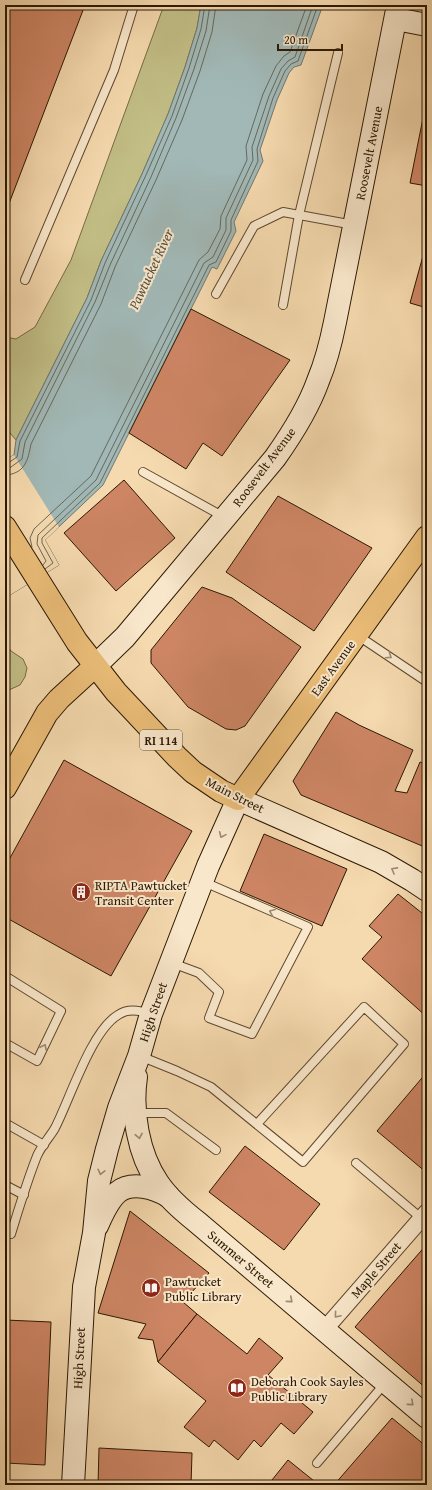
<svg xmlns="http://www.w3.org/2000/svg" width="432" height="1490" font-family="'Gentium Book Plus',serif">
<rect width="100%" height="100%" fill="#f6daaf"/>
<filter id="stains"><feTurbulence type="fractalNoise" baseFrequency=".005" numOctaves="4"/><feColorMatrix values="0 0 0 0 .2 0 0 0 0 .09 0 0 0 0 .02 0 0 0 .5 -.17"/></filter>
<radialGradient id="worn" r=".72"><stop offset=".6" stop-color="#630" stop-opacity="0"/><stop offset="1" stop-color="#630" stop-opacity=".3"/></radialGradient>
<g fill="#c2be86" stroke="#766b44">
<polygon points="164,5 201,5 197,28 185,67 168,114 142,174 101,261 87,298 16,440 5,427 5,337 16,339 35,327 71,260"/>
<polygon points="5,642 11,651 23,659 27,668 25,677 20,685 9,690 5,699"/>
</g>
<polygon fill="#a1b8b6" stroke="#72786e" points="201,5 323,5 301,65 294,67 289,73 277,100 260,150 263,161 234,222 236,231 217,269 212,267 103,485 45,540 59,565 5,598 5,460 14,455 16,440 87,298 101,261 142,174 168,114 185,67 197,28"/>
<polygon fill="#f6daaf" points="14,455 59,527 45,540 59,565 5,598 5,460"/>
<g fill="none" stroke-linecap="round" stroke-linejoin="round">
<g stroke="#66685c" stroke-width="1">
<polyline points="5,463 8,463 17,457 20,441 91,300 105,263 146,175 172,116 189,68 201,29 205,5"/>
<polyline points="5,469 11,467 22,459 25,442 95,302 110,265 151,177 176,118 194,69 206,31 210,5"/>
<path d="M 5,475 C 25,474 28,460 31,444 L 101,304 L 115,267 L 156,180 L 182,120 L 200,71 L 212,32 L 216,5"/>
<polyline points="32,547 30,538 34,529 91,476 199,260 208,252 220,229 221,216 247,160 246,146 263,94 276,66 284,56 290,52 307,5"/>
<polyline points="43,565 46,561 37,544 38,535 96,480 204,263 213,257 226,230 226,218 253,160 252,147 269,96 281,69 288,61 295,57 313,5"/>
<polyline points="45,569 53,563 42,543 42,538 100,483 209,265 216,262 231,231 231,220 258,161 257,149 273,98 285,71 291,64 298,61 318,5"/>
</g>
</g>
<g fill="#cd8564" stroke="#2b1802">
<polygon points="5,5 85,5 5,214"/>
<polygon points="427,98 427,186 410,183"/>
<polygon points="426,245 427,246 427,308 410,303"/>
<polygon points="191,309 290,360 222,456 203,443 186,469 129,433"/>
<polygon points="124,480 175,538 116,591 64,533"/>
<polygon points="278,496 372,548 314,631 226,572"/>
<polygon points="202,587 232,598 301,647 245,726 236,730 226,729 188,707 151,663 151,650"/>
<polygon points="336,712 359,725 413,750 395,791 407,793 420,762 427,765 427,848 301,795 293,781"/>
<polygon points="64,760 192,831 111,976 5,917 5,867"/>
<polygon points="264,834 347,869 322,926 240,891"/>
<polygon points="398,894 427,917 427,1017 362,959 382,937 369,926"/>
<polygon points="427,1072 427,1173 377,1131"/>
<polygon points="245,1146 320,1204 284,1250 209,1192"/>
<polygon points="130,1211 209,1273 183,1302 197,1314 158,1362 153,1340 138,1338 146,1324 98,1313"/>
<polygon points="427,1244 427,1389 355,1327"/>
<polygon points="197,1314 247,1354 259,1338 283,1358 268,1375 313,1412 294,1434 281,1423 261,1447 254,1440 238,1460 214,1440 209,1447 184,1427 206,1401 158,1362"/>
<polygon points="5,1320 51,1322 45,1465 5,1463"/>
<polygon points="392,1418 427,1447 427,1485 334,1485"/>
<polygon points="99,1448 192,1453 191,1485 98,1485"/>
<polygon points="288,1460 319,1485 268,1485"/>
</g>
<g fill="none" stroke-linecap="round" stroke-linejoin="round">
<g stroke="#5e482d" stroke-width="10">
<g id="lane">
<polyline points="25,280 114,70 134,5"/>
<polyline points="216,294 254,226 283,212 354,225"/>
<polyline points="283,305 299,215 338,53"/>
<polyline points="143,472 224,517"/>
<polyline points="357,635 427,682"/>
<polyline points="172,963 199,973 219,992 209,1018 252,1034 308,927 204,882"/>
<polyline points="5,976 61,1011 37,1061 5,1043"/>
<polyline points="140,1056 177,1071 211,1087 303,1162 404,1044 364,1007 257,1124"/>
<polyline points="137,1113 166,1113 216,1150"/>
<polyline points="5,1123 44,1145"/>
<polyline points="356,1163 421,1218"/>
<polyline points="5,1185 24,1195"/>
<path d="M 5,1231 L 11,1234 C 19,1208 27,1181 37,1156 C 41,1146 50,1137 55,1128 C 70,1099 91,1031 118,1015 C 128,1008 139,1010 150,1014"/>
<polyline points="317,1463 386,1382"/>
</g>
</g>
<g stroke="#5e482d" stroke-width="18">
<polyline id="street" points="325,1329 427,1212"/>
</g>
<g stroke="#2b1802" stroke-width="24">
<g id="secondary">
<polyline points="396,19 427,25"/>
<path d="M 95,666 L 125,637 L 275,458 C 292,434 308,409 318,381 C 326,362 331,342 335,322 L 398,5"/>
<path d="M 136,1077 C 131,1111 138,1154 158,1183 C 168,1198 183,1211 197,1222 L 427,1417"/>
<path d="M 97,1226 C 102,1215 108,1200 118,1192 C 132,1181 155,1188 168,1196"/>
<polyline points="73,1485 84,1287 94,1233 99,1181 107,1149 119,1108 139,1056 151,1014 208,866 238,799 381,862 412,880 427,890"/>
</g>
</g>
<g stroke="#2b1802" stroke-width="24">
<g id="primary">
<polyline points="5,527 77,642 116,692 177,757 193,772 221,791 238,799 427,537"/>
<polyline points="5,788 47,713 59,699 95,666"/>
</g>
</g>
<use href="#lane" stroke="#f9e7cb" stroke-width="8"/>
<use href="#street" stroke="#f9e7cb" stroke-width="16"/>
<use href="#secondary" stroke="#f9e7cb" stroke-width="22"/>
<use href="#primary" stroke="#ebbd78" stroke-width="22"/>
</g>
<defs><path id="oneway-chevron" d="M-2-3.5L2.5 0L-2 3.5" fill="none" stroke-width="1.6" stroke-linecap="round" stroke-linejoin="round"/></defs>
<g stroke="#9c8a71">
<use href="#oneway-chevron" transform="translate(389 656) rotate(34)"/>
<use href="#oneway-chevron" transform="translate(222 835) rotate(114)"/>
<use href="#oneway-chevron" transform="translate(394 870) rotate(-151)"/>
<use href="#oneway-chevron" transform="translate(272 912) rotate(-157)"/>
<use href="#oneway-chevron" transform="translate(44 1047) rotate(-65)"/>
<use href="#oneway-chevron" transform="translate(139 1136) rotate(79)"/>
<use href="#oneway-chevron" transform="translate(101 1172) rotate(104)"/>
<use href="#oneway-chevron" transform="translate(290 1300) rotate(40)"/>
<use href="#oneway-chevron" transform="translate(337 1315) rotate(130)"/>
<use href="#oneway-chevron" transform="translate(411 1403) rotate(41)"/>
</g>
<defs>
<g id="building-disc" transform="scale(1)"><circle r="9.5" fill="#8f2418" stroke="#f9e7cb"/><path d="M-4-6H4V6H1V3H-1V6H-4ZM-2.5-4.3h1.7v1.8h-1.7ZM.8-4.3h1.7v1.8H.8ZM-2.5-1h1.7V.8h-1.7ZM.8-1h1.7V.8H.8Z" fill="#fff"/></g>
<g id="library-disc" transform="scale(1)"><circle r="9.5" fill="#8f2418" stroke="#f9e7cb"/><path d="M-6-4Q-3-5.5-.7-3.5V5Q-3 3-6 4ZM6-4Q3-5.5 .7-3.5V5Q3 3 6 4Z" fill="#fff"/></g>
</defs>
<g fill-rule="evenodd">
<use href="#building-disc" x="81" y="892"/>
<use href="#library-disc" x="151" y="1288"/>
<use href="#library-disc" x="237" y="1388"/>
</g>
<g text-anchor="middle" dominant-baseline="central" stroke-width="4" stroke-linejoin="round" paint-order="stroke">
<rect fill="#f9e7cb" stroke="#69563e" stroke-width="1" x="140" y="730" width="42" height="20" rx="3"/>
<g font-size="12" font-weight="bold" fill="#2b1802">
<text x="161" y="740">RI 114</text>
</g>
<g font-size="13" fill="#2b1802" stroke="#f9e7cb">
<text transform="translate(369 153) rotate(-79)">Roosevelt Avenue</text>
<text transform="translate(264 467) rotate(-53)">Roosevelt Avenue</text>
<text transform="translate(333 668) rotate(-54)">East Avenue</text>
<text transform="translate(235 795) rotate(27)">Main Street</text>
<text transform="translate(153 1012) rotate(-71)">High Street</text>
<text transform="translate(241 1259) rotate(40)">Summer Street</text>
<text transform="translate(376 1270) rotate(-49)">Maple Street</text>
<text transform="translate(79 1358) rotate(-87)">High Street</text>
</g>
<g font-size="13" fill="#2b1802" stroke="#f9e7cb" text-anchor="start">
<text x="95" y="885">RIPTA Pawtucket<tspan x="95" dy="15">Transit Center</tspan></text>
<text x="165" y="1281">Pawtucket<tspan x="165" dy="15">Public Library</tspan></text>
<text x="251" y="1381">Deborah Cook Sayles<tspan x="251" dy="15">Public Library</tspan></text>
</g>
<g font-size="14" font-style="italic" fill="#545041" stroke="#f9e7cb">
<text transform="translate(151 269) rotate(-65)">Pawtucket River</text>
</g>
</g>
<rect width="432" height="1490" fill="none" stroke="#f6daaf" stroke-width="20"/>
<rect x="6" y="6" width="420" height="1478" fill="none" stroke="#2b1802" stroke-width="2"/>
<rect x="10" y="10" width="412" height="1470" fill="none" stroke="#2b1802"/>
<path d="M278 44v6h64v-6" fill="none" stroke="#2b1802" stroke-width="2"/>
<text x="284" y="44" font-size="12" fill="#2b1802" stroke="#f9e7cb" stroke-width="3" paint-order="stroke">20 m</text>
<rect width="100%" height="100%" filter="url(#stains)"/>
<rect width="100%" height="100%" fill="url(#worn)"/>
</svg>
